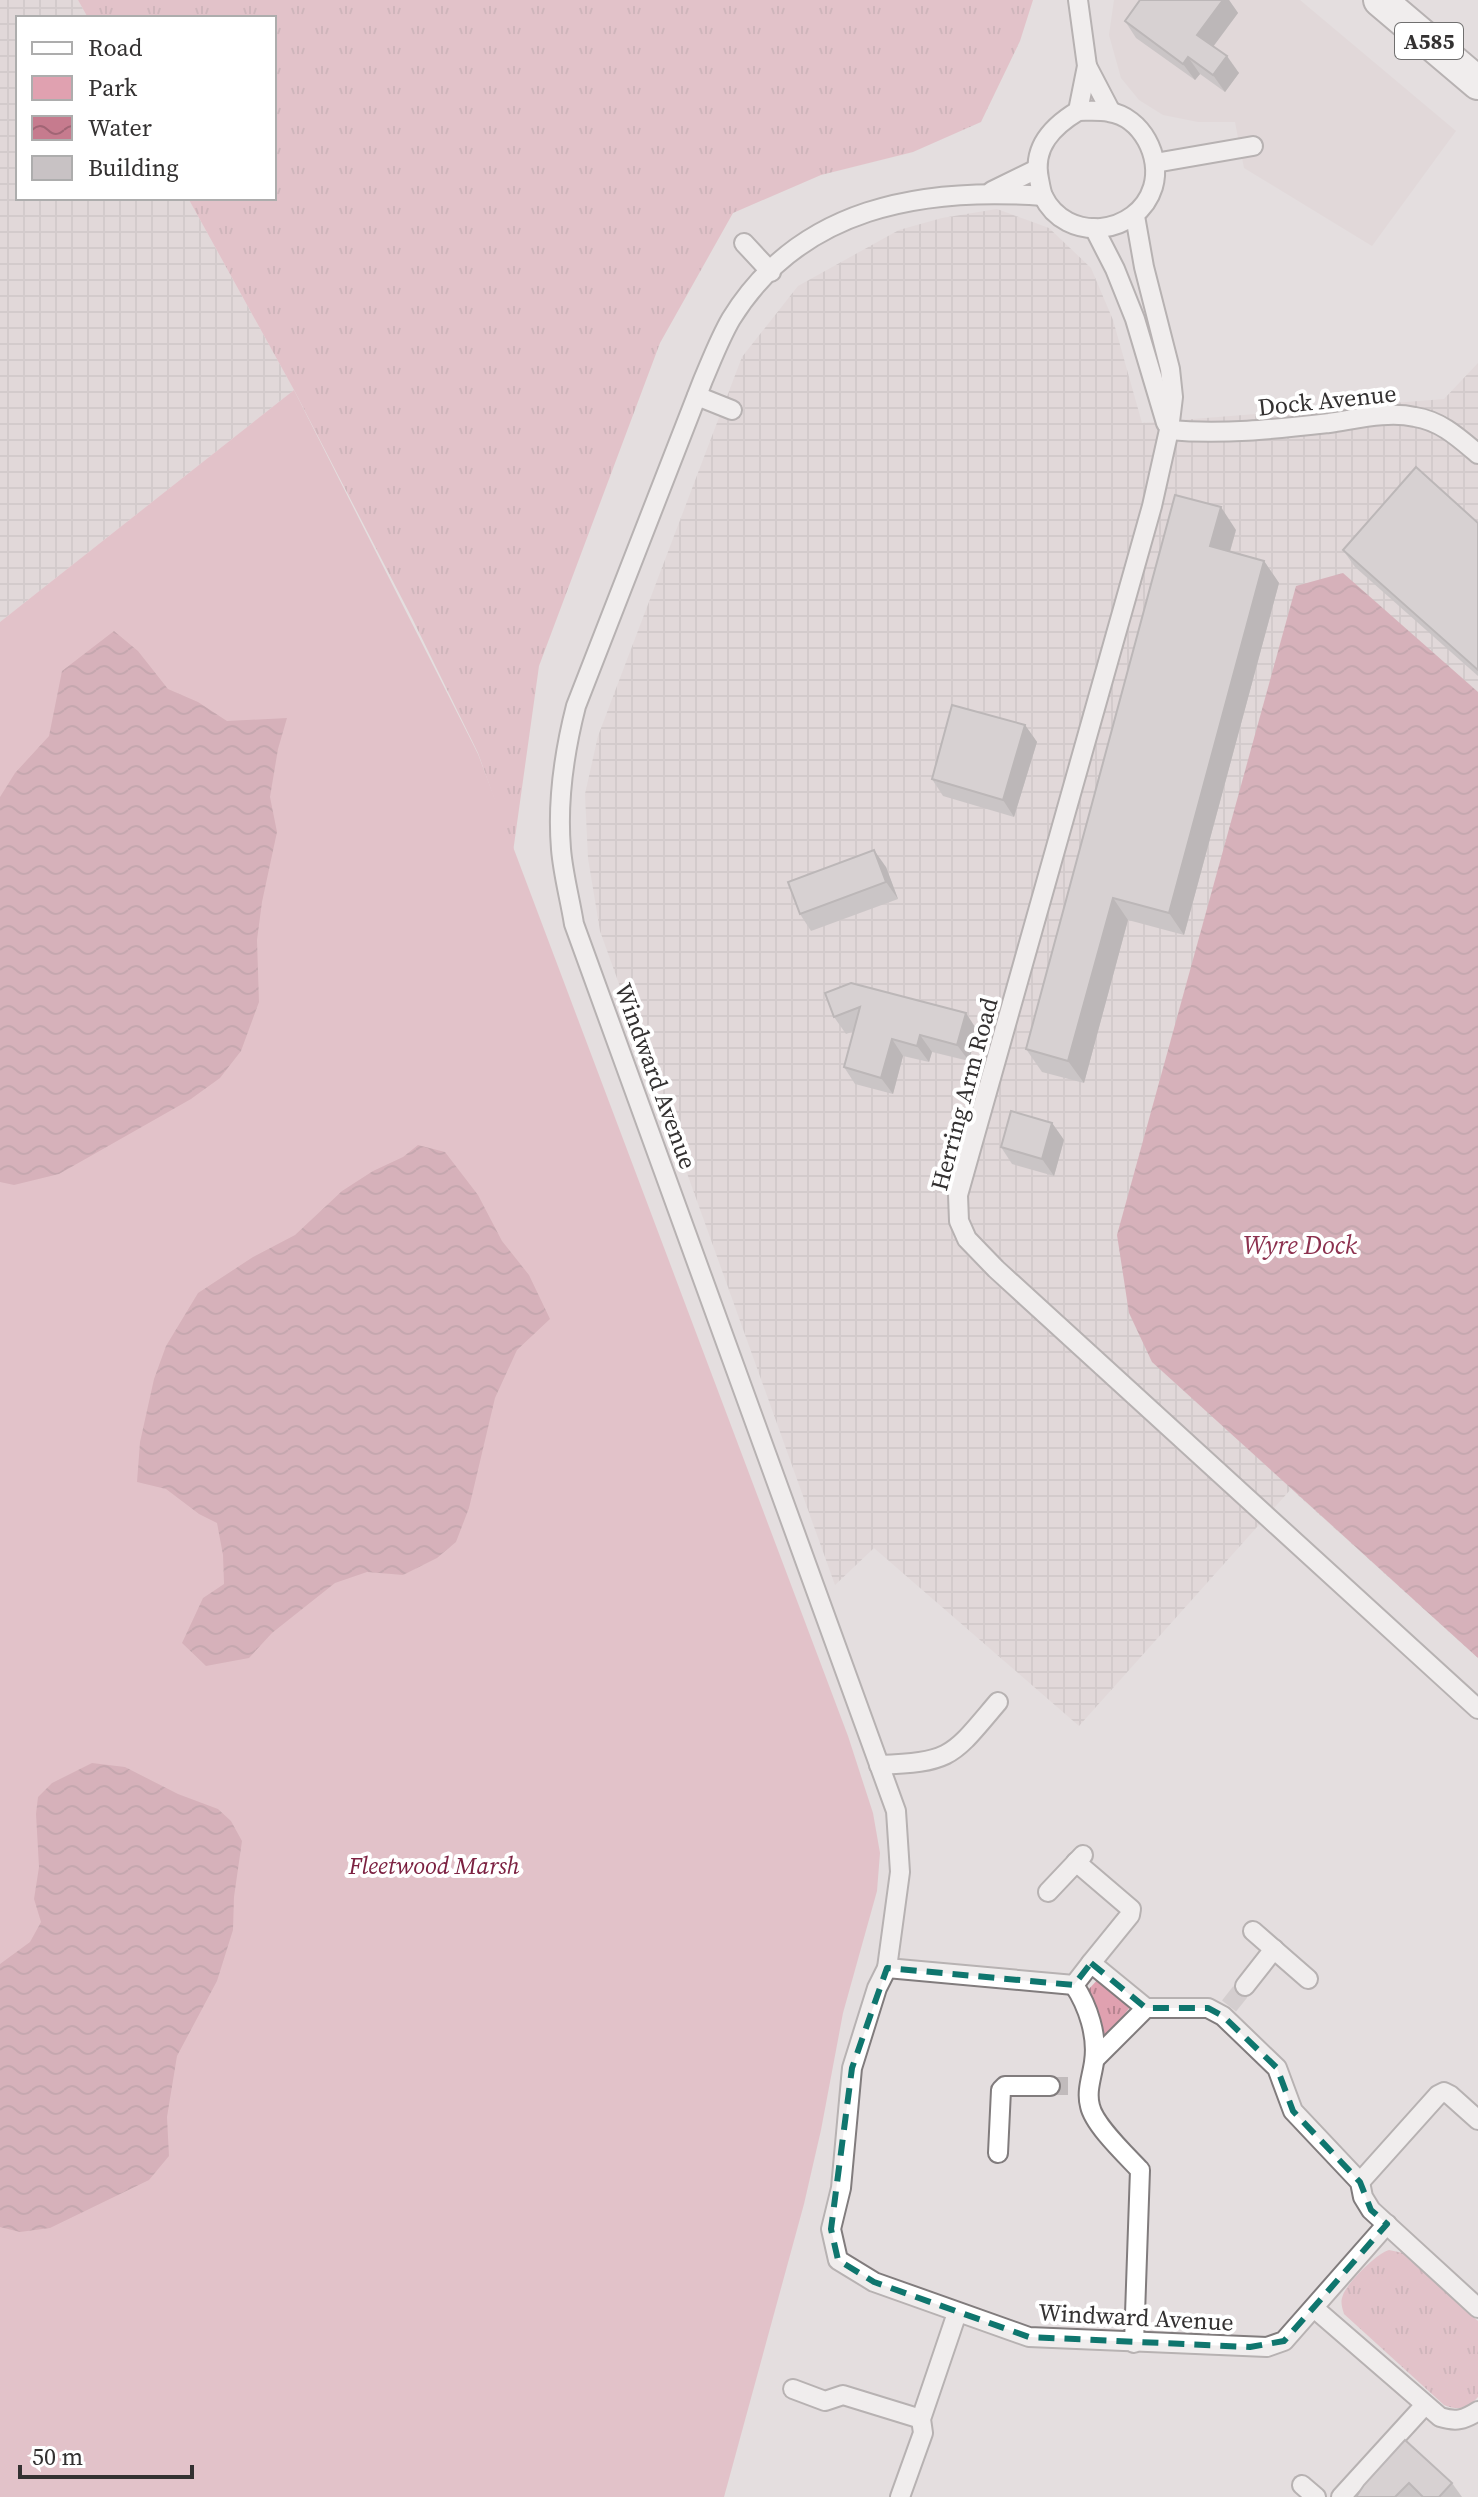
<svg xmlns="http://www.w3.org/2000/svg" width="1478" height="2497" font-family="'Source Serif 4',serif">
<defs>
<pattern id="industrial-grid" width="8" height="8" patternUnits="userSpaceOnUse" patternTransform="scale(2)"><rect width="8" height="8" fill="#ded0d3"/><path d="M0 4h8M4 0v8" fill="none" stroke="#bfb3b6"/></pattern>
<pattern id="grass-tufts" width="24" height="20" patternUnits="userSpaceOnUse" patternTransform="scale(2)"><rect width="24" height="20" fill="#e0a1b0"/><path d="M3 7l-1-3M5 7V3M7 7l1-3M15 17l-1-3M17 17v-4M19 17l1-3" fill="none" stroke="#b68490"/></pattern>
<pattern id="water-waves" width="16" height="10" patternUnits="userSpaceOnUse" patternTransform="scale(2)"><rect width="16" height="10" fill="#c67b8e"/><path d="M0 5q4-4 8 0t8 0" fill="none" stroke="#a16575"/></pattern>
</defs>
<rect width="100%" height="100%" fill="#e4dedf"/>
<polygon fill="#ded0d3" points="1114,0 1300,0 1456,131 1372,246 1244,168 1235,122 1198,122 1163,115 1139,100 1121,78 1109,35"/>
<g fill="url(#industrial-grid)">
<polygon points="0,0 78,0 88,18 18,18 18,198 188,198 294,390 0,622"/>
<polygon points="997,209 1049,228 1091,268 1113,320 1142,423 1444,399 1478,363 1478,1658 1291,1489 1079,1726 874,1548 835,1585 600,931 588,858 585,794 598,736 742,357 798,286 899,230 942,218"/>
</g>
<g fill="url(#grass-tufts)">
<polygon points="78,0 1033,0 1020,41 981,122 913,152 821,175 733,213 660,343 539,666 513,852 478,753 412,618 294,390 188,198 274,198 274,18 88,18"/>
<path d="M 1100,1977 L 1130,2007 L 1109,2035 L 1101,2033 C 1092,2018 1100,2003 1088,1990 Z"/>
<path d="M 1389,2250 L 1403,2253 L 1478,2321 L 1478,2397 C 1467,2409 1459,2411 1444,2405 L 1344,2314 C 1342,2307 1340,2302 1343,2295 C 1347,2283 1377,2253 1389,2250 Z"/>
</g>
<polygon fill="#e0a1b0" points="294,390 478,754 848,1736 873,1813 880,1853 877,1891 843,2013 821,2130 804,2204 724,2497 0,2497 0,622"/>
<g fill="url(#water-waves)">
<polygon points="1343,573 1478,692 1478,1658 1152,1362 1129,1313 1117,1235 1296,586"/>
<polygon points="114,631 138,651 168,689 198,702 227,721 287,718 278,749 270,797 277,832 262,902 257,940 259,1002 241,1051 220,1078 191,1099 59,1174 14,1185 0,1182 0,797 15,773 49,736 62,671"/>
<polygon points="418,1145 445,1152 478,1195 502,1241 529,1275 550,1319 517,1350 495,1398 469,1508 456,1542 437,1558 403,1575 367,1572 335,1583 272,1633 249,1658 206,1666 182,1643 203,1598 224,1584 223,1555 217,1523 199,1514 166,1489 137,1482 140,1442 154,1379 166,1346 198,1293 253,1257 295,1235 342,1191 373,1171 403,1157"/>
<polygon points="92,1763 125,1767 178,1794 218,1809 231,1821 242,1841 234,1897 233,1930 217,1981 177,2056 167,2117 169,2156 149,2180 50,2228 20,2232 0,2227 0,1964 30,1942 41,1922 34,1899 39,1867 36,1814 38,1797 52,1783"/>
</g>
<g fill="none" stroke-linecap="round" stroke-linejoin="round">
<g stroke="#c1bbbc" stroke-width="18" stroke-dasharray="18 9" stroke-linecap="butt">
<polyline points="1229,2006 1245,1986"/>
<polyline points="1050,2086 1074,2086"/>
</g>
<g stroke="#817c7d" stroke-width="22">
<g id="minor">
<polyline points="1078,0 1087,66 1078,111"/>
<polyline points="1087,66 1111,112"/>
<path d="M 1078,111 C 1088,111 1099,110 1109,112 C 1142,117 1162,157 1153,187 C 1138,236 1066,244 1043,196 C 1041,191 1040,184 1039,179 C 1032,147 1053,126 1078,111 Z"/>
<polyline points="1155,163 1253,146"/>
<polyline points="992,191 1037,169"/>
<path d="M 1043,196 C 922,187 800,207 731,319 C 720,338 712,359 703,380 L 576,706 C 564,753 557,801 561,849 C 563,874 570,899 574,924 L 896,1811 L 900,1872 L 887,1968 L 877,1988 L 852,2068 L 841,2188 L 831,2229 L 838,2260 L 874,2282 L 1029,2337 L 1267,2347 L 1284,2341 L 1387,2224"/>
<polyline points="1135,216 1144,267 1170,369 1173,397 1169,430 1152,506 958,1195 959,1221 967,1239 996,1269 1478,1709"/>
<polyline points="1094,228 1115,269 1135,319 1166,423"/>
<polyline points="744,243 771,272"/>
<polyline points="697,396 732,410"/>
<path d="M 1169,430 C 1223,435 1275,429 1329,423 C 1357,419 1388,411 1415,417 C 1441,421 1459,438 1478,454"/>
<path d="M 879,1765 C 953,1762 952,1756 998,1702"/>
<polyline points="1076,1862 1131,1909 1130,1915 1091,1963"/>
<polyline points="1048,1892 1083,1855"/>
<polyline points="1253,1931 1308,1979"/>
<polyline points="887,1968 1074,1985 1091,1963 1146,2008 1208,2008 1223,2016 1277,2068 1293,2111 1360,2182 1363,2197 1371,2210 1478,2308"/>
<path d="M 1074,1985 C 1088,2006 1098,2036 1094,2062 C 1092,2077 1086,2091 1090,2106 C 1094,2125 1126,2155 1140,2170 L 1134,2343"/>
<polyline points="1245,1986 1274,1949"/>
<polyline points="1095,2059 1146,2008"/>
<polyline points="998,2153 1001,2090 1005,2086 1050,2086"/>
<polyline points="1360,2182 1438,2095 1444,2092 1450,2095 1478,2120"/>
<path d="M 1314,2308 L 1440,2417 C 1456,2422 1464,2420 1478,2411"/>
<polyline points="793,2389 825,2401 843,2395 921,2419"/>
<polyline points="1302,2485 1316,2497"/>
<polyline points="900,2497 923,2433 921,2419 957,2313"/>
<polyline points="1341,2497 1424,2406"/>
</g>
</g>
<g stroke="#817c7d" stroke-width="36">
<polyline id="trunk" points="1380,0 1478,83"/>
</g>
<use href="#minor" stroke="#fff" stroke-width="18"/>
<use href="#trunk" stroke="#fff" stroke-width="32"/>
</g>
<g fill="#aca7a9">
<polygon points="1140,0 1229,0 1238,13 1213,47 1239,73 1225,92 1200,74 1195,80 1136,38 1125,21"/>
<polygon points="1478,523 1478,676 1355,567 1343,550"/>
<polygon points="1236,530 1230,552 1264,561 1279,583 1184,935 1128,920 1084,1083 1042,1072 1026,1049"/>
<polygon points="1025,725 1037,742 1014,817 943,796 932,779"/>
<polygon points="886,867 898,899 811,931 800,914"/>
<polygon points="825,993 977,1030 969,1061 932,1052 929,1062 903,1056 893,1094 855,1084 844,1067 854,1031 846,1034 834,1017"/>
<polygon points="1052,1123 1064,1140 1054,1176 1012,1164 1001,1147"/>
<polygon points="1452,2483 1462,2497 1356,2497 1364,2485"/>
</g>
<g fill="#8c8889">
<polygon points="1223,0 1229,0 1238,13 1209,52 1197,35"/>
<polygon points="1227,56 1239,73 1225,92 1213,75"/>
<polygon points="1188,57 1200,74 1195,80 1183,64"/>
<polygon points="1221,507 1236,530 1225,568 1210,546"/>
<polygon points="1264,561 1279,583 1184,935 1169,913"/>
<polygon points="1025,725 1037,742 1014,817 1003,800"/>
<polygon points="874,850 886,867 898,899 886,882"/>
<polygon points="1113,898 1128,920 1084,1083 1068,1061"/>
<polygon points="966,1013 977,1030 969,1061 957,1045"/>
<polygon points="920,1035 932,1052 929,1062 917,1046"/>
<polygon points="892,1039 903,1056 893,1094 881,1078"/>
<polygon points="1052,1123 1064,1140 1054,1176 1042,1159"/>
</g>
<g fill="#c8c2c4" stroke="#8c8889" stroke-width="2">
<polygon points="1140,0 1223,0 1197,35 1227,56 1213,75 1188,57 1183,64 1125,21"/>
<polygon points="1416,467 1478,523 1478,670 1343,550"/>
<polygon points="1175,495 1221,507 1210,546 1264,561 1169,913 1113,898 1068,1061 1026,1049"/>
<polygon points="952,705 1025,725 1003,800 932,779"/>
<polygon points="874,850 886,882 800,914 788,882"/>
<polygon points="851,983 966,1013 957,1045 920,1035 917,1046 892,1039 881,1078 844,1067 860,1007 834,1017 825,993"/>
<polygon points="1011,1111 1052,1123 1042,1159 1001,1147"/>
<polygon points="1405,2440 1452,2483 1439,2497 1423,2497 1409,2483 1395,2497 1356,2497 1364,2485"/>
</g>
<path d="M0 0H1478V2497H0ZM 1091,1963 L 1146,2008 L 1208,2008 L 1223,2016 L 1277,2068 L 1293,2111 L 1360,2182 L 1371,2210 L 1387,2224 L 1284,2341 L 1250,2347 L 1029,2337 L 874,2282 L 838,2260 L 831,2229 L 852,2068 L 887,1968 L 1074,1985 Z" fill="#e4dedf" fill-opacity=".55" fill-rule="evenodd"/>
<path fill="none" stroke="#0f766e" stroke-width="6" stroke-dasharray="16 10" stroke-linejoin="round" d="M 1091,1963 L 1146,2008 L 1208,2008 L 1223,2016 L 1277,2068 L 1293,2111 L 1360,2182 L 1371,2210 L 1387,2224 L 1284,2341 L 1250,2347 L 1029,2337 L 874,2282 L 838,2260 L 831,2229 L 852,2068 L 887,1968 L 1074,1985 Z"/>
<g text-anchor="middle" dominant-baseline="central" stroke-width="8" stroke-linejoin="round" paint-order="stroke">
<rect fill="#fff" stroke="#706f6f" stroke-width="2" x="1395" y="23" width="68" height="36" rx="6"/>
<g font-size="22" font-weight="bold" fill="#333131">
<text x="1429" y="41">A585</text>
</g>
<g font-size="24" fill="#333131" stroke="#fff">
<text transform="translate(1327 400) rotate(-6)">Dock Avenue</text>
<text transform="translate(656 1076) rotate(70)">Windward Avenue</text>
<text transform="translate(964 1094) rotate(-75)">Herring Arm Road</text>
<text transform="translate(1136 2317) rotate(3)">Windward Avenue</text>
</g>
<g font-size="24" font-style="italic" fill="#7c2141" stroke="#fff">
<text x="434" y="1865">Fleetwood Marsh</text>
</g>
<g font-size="26" font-style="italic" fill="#8c304e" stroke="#fff">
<text x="1300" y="1245">Wyre Dock</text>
</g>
</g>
<rect x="16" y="16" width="260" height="184" fill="#ffffff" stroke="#adadad" stroke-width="2"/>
<rect x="32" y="42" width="40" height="12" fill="#ffffff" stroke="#adadad" stroke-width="2"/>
<text x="88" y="56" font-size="24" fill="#333131">Road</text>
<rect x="32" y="76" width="40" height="24" fill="#e0a1b0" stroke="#adadad" stroke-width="2"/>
<text x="88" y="96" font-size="24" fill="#333131">Park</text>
<rect x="32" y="116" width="40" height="24" fill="url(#water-waves)" stroke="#adadad" stroke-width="2"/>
<text x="88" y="136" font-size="24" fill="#333131">Water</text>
<rect x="32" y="156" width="40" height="24" fill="#c8c2c4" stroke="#adadad" stroke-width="2"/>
<text x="88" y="176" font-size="24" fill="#333131">Building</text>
<path d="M20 2465v12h172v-12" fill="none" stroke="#333131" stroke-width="4"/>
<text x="32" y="2465" font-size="24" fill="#333131" stroke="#ffffff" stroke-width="6" paint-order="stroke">50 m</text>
</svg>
